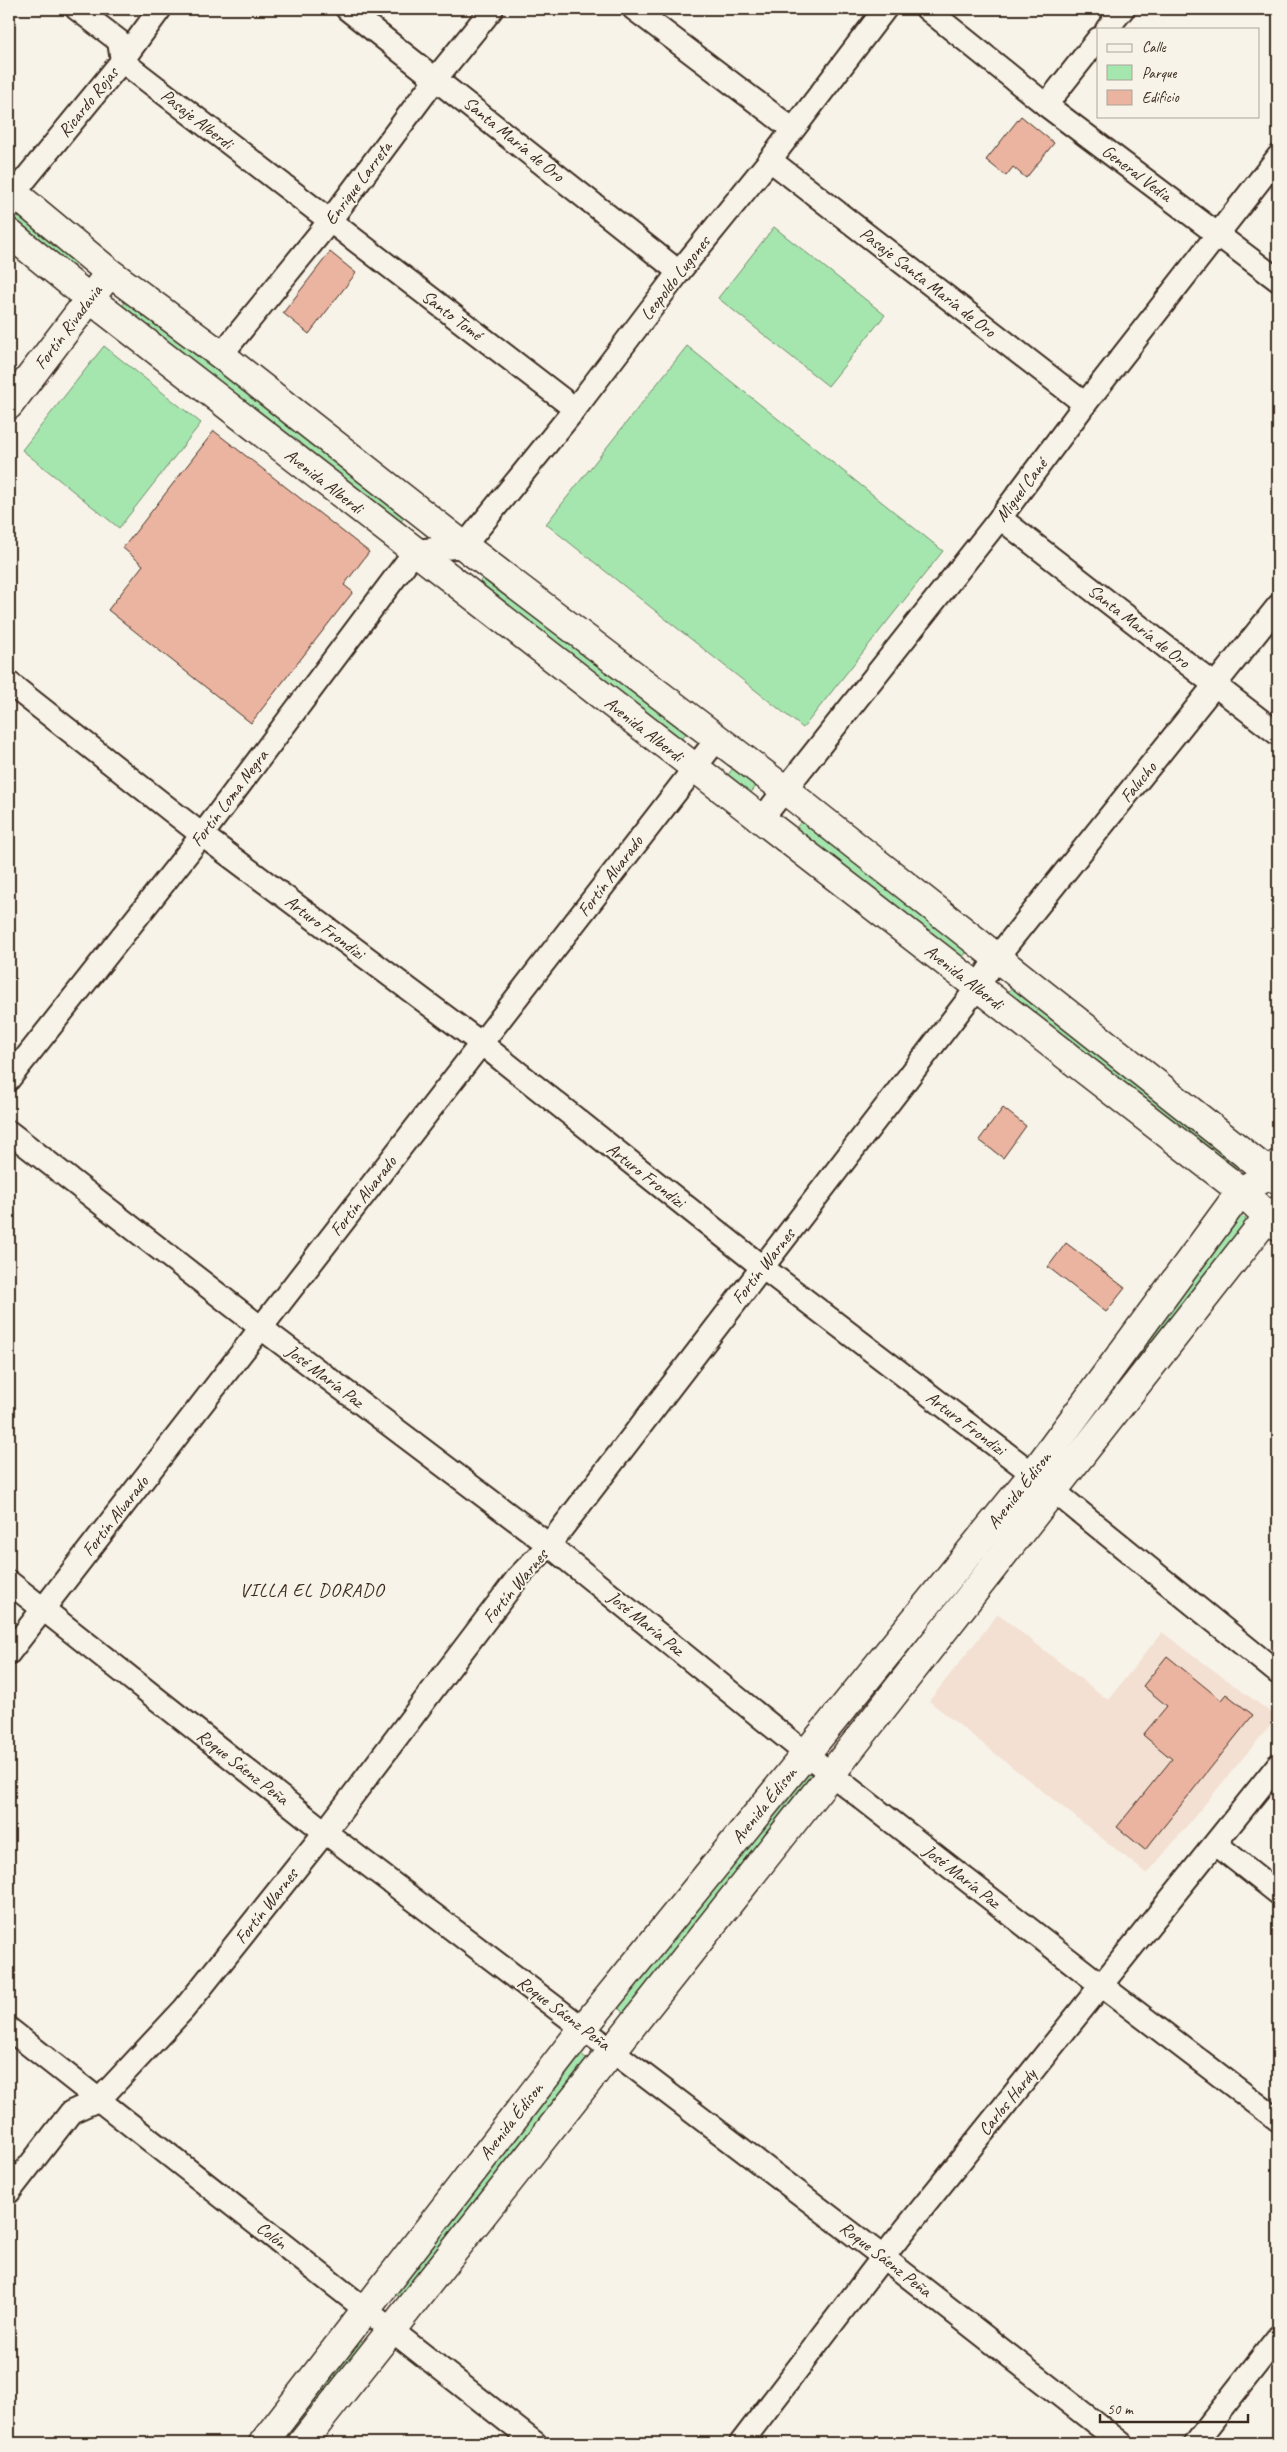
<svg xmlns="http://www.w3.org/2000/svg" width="1287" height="2452" font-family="Caveat,sans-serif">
<rect width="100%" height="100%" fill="#f7f3e8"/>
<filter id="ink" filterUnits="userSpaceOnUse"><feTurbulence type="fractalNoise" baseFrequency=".02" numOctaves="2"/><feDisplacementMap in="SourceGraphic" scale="10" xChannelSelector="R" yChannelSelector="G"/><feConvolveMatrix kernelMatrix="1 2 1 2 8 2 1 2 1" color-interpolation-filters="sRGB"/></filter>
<g filter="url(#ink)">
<polygon fill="#f3e0d2" points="998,1614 1108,1700 1162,1632 1277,1717 1147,1874 929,1701"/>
<g fill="#a5e6af" stroke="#708866">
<polygon points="9,204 78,259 71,268 9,220"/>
<polygon points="774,227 885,315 828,386 718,298"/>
<polygon points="129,298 406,515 398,525 121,307"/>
<polygon points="104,346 201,423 119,528 22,450"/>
<polygon points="687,346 943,551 803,728 546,524"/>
<polygon points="485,575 687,732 679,743 476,586"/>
<polygon points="734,767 757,785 750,794 727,776"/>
<polygon points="805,817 969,949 961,960 796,828"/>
<polygon points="1013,986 1242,1162 1235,1172 1005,996"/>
<polygon points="1240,1215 1247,1220 1068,1460 1062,1455"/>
<polygon points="802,1767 815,1778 629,2016 616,2006"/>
<polygon points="577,2052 590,2062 404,2301 391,2290"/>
<polygon points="354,2336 366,2345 290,2443 271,2443"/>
</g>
<g fill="#ebb4a0" stroke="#3b2a1e">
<polygon points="1021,116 1054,143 1026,178 1013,167 1006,176 986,160"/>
<polygon points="330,252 356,273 309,334 283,313"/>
<polygon points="214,431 369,552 344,585 353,592 251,723 108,610 143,565 123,548"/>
<polygon points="1003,1108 1026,1126 1003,1158 979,1140"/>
<polygon points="1066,1243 1125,1288 1106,1312 1048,1267"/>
<polygon points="1167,1656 1221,1700 1226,1694 1253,1715 1145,1850 1117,1827 1172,1759 1143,1735 1167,1706 1143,1686"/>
</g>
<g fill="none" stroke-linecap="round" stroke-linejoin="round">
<g stroke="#3b2a1e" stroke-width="26">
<g id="street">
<polyline points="77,9 119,41 122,61 575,409"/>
<polyline points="347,9 679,272"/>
<polyline points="634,9 792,129"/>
<polyline points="927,9 1046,105 1278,280"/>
<polyline points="1107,29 1123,9"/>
<polyline points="1046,105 1098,39"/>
<polyline points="770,160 1085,404"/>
<polyline points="14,193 122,61 160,9"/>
<polyline points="221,355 329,222 437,77 492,9"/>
<polyline points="1000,518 1278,734"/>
<polyline points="9,683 202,835 482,1044 762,1267 1033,1474 1278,1673"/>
<polyline points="761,820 1000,518 1085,404 1278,157"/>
<polyline points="9,1079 202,835 415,551 464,546 575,409 679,272 770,160 885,9"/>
<polyline points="9,1132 260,1327 549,1545 831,1774 1101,1985 1278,2120"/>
<polyline points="9,1582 325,1832 883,2257 1121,2443"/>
<polyline points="9,1653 717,739"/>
<polyline points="1216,1844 1278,1893"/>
<polyline points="9,2029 535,2443"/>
<polyline points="9,2192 71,2112 100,2099 184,2009 325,1832 519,1576 549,1545 977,988 997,957 1278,606"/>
<polyline points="741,2443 883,2257 1278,1765"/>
<polyline points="1195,2443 1278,2337"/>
</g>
</g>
<g stroke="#3b2a1e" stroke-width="31">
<g id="secondary">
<polyline points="9,189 109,272 221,355 464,546 785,790 1278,1180"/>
<polyline points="9,233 90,299 1241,1191 1278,1226"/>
<polyline points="9,405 101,284"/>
<polyline points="263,2443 584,2027 1033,1474 1241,1191 1271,1174 1278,1164"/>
<polyline points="302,2443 831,1774 1267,1218 1278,1210"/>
</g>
</g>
<use href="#street" stroke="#f7f3e8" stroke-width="22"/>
<use href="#secondary" stroke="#f7f3e8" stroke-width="28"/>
</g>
</g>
<g text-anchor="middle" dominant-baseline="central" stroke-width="4" stroke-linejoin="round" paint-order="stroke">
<g font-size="18" fill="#3b2a1e" stroke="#f7f3e8">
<text transform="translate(88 102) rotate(-51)">Ricardo Rojas</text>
<text transform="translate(197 119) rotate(38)">Pasaje Alberdi</text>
<text transform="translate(514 139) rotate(39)">Santa María de Oro</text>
<text transform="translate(1137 173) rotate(37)">General Vedia</text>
<text transform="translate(358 183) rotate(-53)">Enrique Larreta</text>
<text transform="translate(675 278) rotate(-52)">Leopoldo Lugones</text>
<text transform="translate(928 282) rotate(38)">Pasaje Santa María de Oro</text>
<text transform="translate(452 315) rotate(37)">Santo Tomé</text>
<text transform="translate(68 327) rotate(-53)">Fortín Rivadavia</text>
<text transform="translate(324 481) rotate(38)">Avenida Alberdi</text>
<text transform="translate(1021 490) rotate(-53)">Miguel Cané</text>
<text transform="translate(1139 626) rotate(38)">Santa María de Oro</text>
<text transform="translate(644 729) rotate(38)">Avenida Alberdi</text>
<text transform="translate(1138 782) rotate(-51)">Falucho</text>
<text transform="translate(229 798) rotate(-53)">Fortín Loma Negra</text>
<text transform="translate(610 876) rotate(-53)">Fortín Alvarado</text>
<text transform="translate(325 927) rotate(37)">Arturo Frondizi</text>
<text transform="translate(964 977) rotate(38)">Avenida Alberdi</text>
<text transform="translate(646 1175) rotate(38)">Arturo Frondizi</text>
<text transform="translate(363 1196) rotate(-52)">Fortín Alvarado</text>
<text transform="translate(763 1266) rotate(-52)">Fortín Warnes</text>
<text transform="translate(325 1376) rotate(37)">José María Paz</text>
<text transform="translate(966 1423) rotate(37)">Arturo Frondizi</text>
<text transform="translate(1019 1490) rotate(-52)">Avenida Édison</text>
<text transform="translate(115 1516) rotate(-52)">Fortín Alvarado</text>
<text transform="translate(515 1586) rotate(-50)">Fortín Warnes</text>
<text transform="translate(646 1623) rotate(39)">José María Paz</text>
<text transform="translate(243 1767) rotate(38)">Roque Sáenz Peña</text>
<text transform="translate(764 1805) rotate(-51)">Avenida Édison</text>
<text transform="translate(962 1876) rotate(38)">José María Paz</text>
<text transform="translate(266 1906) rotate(-52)">Fortín Warnes</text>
<text transform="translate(564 2013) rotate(37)">Roque Sáenz Peña</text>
<text transform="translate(1007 2102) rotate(-51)">Carlos Hardy</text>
<text transform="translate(511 2121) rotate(-52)">Avenida Édison</text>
<text transform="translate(272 2235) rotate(38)">Colón</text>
<text transform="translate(886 2259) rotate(38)">Roque Sáenz Peña</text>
</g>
<g font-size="19" letter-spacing="1" fill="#3b2a1e" stroke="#f7f3e8">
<text x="312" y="1590">VILLA EL DORADO</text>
</g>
</g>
<rect width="1287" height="2452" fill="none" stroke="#f7f3e8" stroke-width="30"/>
<rect x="15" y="15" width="1257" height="2422" fill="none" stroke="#3b2a1e" stroke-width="2" filter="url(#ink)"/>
<rect x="1097" y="28" width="162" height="90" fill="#f7f3e8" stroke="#aca397"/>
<rect x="1107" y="44" width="25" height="8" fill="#f7f3e8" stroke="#aca397"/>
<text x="1142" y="52" font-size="15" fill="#3b2a1e">Calle</text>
<rect x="1107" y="65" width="25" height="15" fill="#a5e6af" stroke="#aca397"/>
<text x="1142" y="78" font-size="15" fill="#3b2a1e">Parque</text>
<rect x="1107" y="90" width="25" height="15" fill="#ebb4a0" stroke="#aca397"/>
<text x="1142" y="102" font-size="15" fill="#3b2a1e">Edificio</text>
<path d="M1100 2414v8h148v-8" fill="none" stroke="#3b2a1e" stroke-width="2.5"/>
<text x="1107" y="2414" font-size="15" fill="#3b2a1e" stroke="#f7f3e8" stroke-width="4" paint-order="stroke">50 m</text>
</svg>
